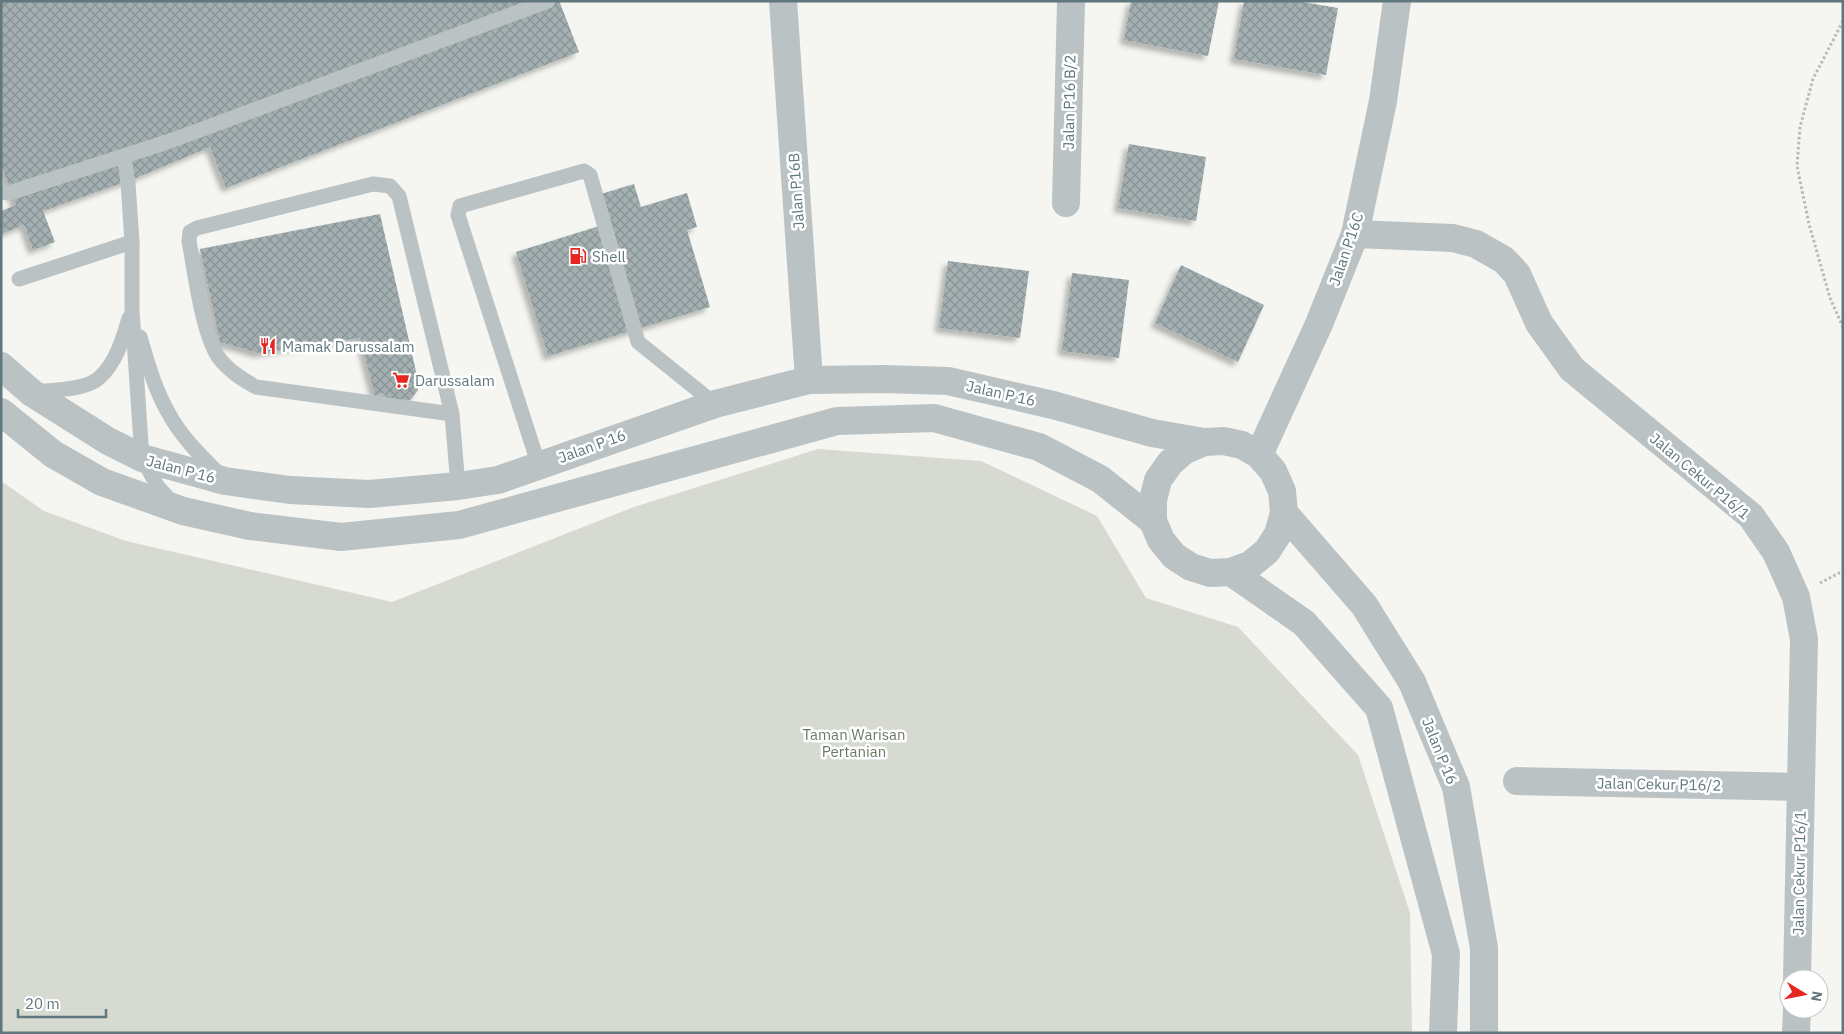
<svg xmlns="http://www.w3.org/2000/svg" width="1844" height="1034" font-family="'IBM Plex Sans',sans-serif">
<defs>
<pattern id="building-cross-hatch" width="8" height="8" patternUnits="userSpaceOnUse" patternTransform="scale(1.25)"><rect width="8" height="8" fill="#a3afb1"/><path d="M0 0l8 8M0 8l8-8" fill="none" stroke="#889395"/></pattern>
<filter id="shadow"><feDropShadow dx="-4.5" dy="4.5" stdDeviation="2.5" flood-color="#0004"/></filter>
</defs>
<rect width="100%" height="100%" fill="#f5f5f1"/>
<polygon fill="#d6dad1" points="818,449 981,461 1097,516 1146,598 1238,627 1358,755 1410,913 1412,1033 1,1033 1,481 44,511 126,541 392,602 634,507"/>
<g fill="url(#building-cross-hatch)" filter="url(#shadow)">
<polygon points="1,1 561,1 560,3 579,52 226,188 210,147 136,178 43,211 55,242 33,250 24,225 1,234 1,211 16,205 1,165"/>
<polygon points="1131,1 1219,1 1208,56 1124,40"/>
<polygon points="1244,1 1297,1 1338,8 1326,75 1234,59"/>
<polygon points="1129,144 1206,157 1196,221 1118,208"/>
<polygon points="634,184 641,207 687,193 697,227 687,230 710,307 548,356 516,252 609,223 601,194"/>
<polygon points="380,214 418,380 418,390 411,399 406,402 389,400 383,393 375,396 360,338 258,353 220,342 200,249"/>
<polygon points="948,261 1029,271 1020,338 939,328"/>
<polygon points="1181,265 1264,305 1238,362 1155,323"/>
<polygon points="1072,273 1129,280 1119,358 1062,351"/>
</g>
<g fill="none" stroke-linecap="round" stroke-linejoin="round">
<g stroke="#b6babc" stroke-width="3" stroke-dasharray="2.5 2.5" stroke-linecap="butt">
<polyline points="1843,21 1813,79 1800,127 1797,166 1809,224 1830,298 1843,327"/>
<polyline points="1820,583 1843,571"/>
</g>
<g stroke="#bbc2c4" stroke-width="15">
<polyline points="1,192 9,193 124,156"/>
<polyline points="19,279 132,242"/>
<path d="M 140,337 C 148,364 155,390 169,414 C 182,438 203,458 222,477"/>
<path d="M 34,392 C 52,390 86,390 99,378 C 116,363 123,339 129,318"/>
<path d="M 452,414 L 256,387 C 242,379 229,371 219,358 C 202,333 195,273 189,241 L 190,232 L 197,228 L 373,184 L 390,186 L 399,196 L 452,414 L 458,486"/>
<polyline points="539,466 458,215 460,206 584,171 590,175 638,342 715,404"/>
<polyline points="172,502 158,487 142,458 132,310 132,242 128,183 124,156 170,141 548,1"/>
</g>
<g stroke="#bbc2c4" stroke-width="28">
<polyline points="783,1 809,380"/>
<polyline points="1066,203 1071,1"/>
<polyline points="1355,234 1453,238 1476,244 1504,260 1517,274 1539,323 1572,369 1751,516 1776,552 1796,597 1804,639 1797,979"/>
<polyline points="1259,455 1319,324 1355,234 1383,101 1397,1"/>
<polyline points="1517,781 1801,787"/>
<polyline points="1796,1033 1797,1009"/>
</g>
<g stroke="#bbc2c4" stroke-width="28">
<polyline points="1,366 32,393 108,441 142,458 225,481 290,490 369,494 458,486 498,480 715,404 809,380 884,379 948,381 1053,405 1152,433 1204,442 1224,441 1242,445 1259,455 1273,471 1282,491 1284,513 1278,534 1267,551 1250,565 1231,572 1210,573 1191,567 1174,556 1161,540 1153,521 1153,500 1158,480 1170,463 1185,450 1204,442"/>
<polyline points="1,412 53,454 102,482 183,511 250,526 341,537 459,525 837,421 934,418 1039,447 1100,479 1153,521"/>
<polyline points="1284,513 1364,605 1412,682 1456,787 1484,948 1484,1033"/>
<polyline points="1231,572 1304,623 1379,708 1446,954 1443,1033"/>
</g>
</g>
<defs>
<g id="fuel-bare" transform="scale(1.35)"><path d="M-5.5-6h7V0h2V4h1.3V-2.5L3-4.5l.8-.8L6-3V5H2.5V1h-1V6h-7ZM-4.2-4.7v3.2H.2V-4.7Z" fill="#e62621" stroke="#fff" stroke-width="2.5" paint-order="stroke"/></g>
<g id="restaurant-bare" transform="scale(1.35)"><path d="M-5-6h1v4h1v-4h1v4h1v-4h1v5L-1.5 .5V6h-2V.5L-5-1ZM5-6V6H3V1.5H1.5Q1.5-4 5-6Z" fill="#e62621" stroke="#fff" stroke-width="2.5" paint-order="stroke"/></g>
<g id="supermarket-bare" transform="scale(1.35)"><path d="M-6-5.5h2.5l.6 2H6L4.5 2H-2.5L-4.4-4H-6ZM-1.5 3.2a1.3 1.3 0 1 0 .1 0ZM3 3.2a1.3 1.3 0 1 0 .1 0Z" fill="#e62621" stroke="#fff" stroke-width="2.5" paint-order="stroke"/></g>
</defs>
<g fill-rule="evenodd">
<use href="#fuel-bare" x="578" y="256"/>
<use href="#restaurant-bare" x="268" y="346"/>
<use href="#supermarket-bare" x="401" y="380"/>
</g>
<g text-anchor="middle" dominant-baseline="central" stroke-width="5" stroke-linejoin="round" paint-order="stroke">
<g font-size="15" fill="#60777d" stroke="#fff">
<text transform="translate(1069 102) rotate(-89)">Jalan P16 B/2</text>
<text transform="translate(796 191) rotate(-94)">Jalan P16B</text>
<text transform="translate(1346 249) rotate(-71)">Jalan P16C</text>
<text transform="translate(1001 393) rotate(13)">Jalan P 16</text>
<text transform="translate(592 446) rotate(-20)">Jalan P 16</text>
<text transform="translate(181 469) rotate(15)">Jalan P 16</text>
<text transform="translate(1700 476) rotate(40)">Jalan Cekur P16/1</text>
<text transform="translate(1440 751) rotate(68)">Jalan P 16</text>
<text transform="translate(1659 784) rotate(1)">Jalan Cekur P16/2</text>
<text transform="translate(1799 873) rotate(-89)">Jalan Cekur P16/1</text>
</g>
<g font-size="15" fill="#60777d" stroke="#fff" text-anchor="start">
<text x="592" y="256">Shell</text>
<text x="282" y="346">Mamak Darussalam</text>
<text x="415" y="380">Darussalam</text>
</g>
<g font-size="15" fill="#6c7a63" stroke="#fff">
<text x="854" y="734">Taman Warisan<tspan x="854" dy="17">Pertanian</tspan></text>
</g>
</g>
<rect width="1844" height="1034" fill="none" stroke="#60777d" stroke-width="5"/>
<g transform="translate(1804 994) rotate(100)"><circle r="24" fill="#ffffff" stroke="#bfc9cb"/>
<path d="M0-4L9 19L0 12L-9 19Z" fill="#e62621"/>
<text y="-8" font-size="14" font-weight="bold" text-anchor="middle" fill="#60777d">N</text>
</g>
<path d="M18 1009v8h88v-8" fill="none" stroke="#60777d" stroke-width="2.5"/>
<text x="25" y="1009" font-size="15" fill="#60777d" stroke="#ffffff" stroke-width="4" paint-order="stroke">20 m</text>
</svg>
